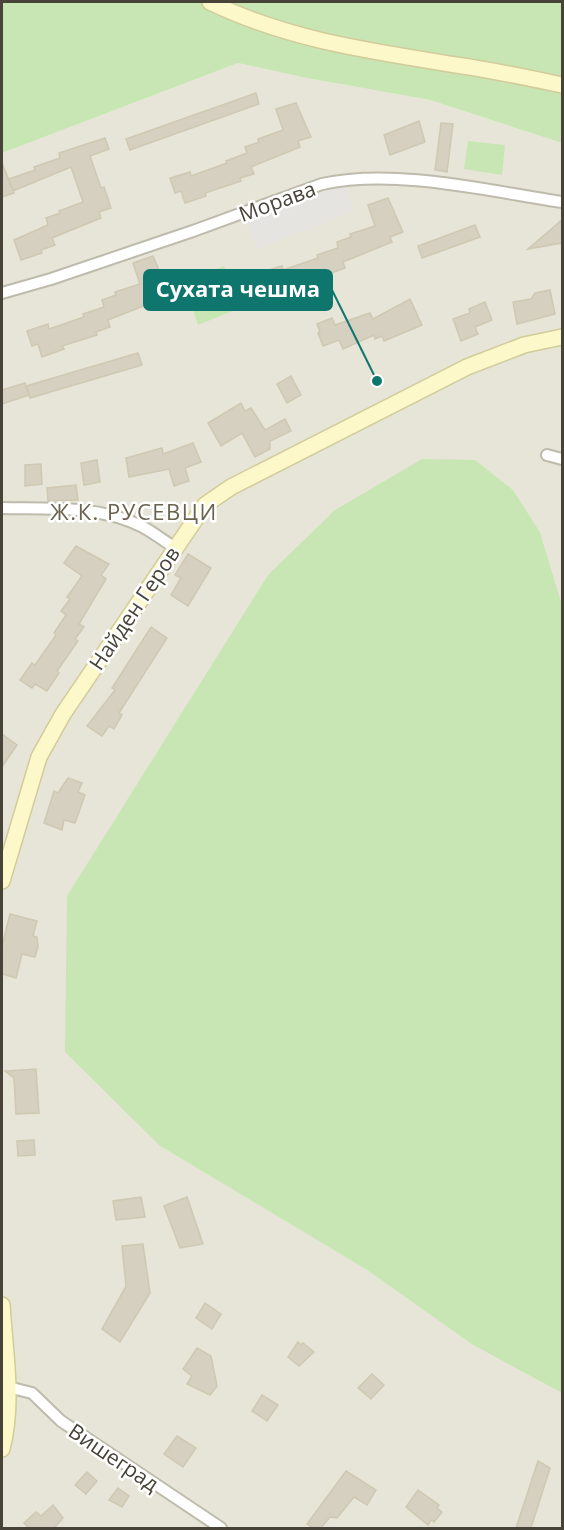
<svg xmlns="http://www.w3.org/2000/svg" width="564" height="1530" font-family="'Open Sans',sans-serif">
<rect width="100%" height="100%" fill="#f4f2e9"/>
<polygon fill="#e7e5d7" points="238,63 307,78 430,100 562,143 562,605 540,532 513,490 268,575 173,731 160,1146 367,1270 473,1345 562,1393 562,1528 2,1528 2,153"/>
<g fill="#c8e6b4">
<polygon points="2,2 562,2 562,143 430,100 307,78 238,63 2,153"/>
<polygon points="468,141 505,145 502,175 464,169"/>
<polygon points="224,266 240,308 198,325 183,281"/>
<polygon points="422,459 475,460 513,490 540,532 562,605 562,1393 473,1345 367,1270 160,1146 65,1052 67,896 268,575 335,510"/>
</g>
<polygon fill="#e5e4e0" points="346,184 355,211 257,249 247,221"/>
<g fill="#d5d0bf" stroke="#cfc8b2" stroke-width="1.5">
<polygon points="256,93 259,104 130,150 126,139"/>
<polygon points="296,103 311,137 298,141 300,147 251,167 254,174 240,178 241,181 205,193 206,196 185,203 181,191 175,193 170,178 190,172 191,176 227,163 226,161 247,153 245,147 259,142 258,139 283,130 276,109"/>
<polygon points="419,121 425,142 390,155 384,135"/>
<polygon points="441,123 453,124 447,172 435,170"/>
<polygon points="105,138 109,149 90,156 101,188 104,187 111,208 99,212 101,218 52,238 55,245 41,250 42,253 21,260 14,240 48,225 46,218 60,213 59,211 83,202 71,167 13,191 9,179 35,170 36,173 34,167 60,158 59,153"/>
<polygon points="2,163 14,193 2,197"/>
<polygon points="388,198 403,232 390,237 392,242 343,262 345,268 331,273 332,275 296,287 297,290 276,297 272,285 266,287 262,272 282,266 283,270 318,258 317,255 338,248 337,242 351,237 350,234 375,226 368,205"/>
<polygon points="562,220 562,243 528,249"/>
<polygon points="475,225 480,237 422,258 418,246"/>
<polygon points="153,256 168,291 154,295 156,301 108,320 110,327 96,332 97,335 62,346 64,349 42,357 38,344 32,346 27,331 48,324 49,329 84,317 83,314 104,307 102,300 116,295 115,292 140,284 133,263"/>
<polygon points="550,290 555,314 517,324 513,302 531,299 535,293"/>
<polygon points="410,299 422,325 384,341 382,336 375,339 374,335 343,349 339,340 323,346 318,333 320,332 317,324 332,318 335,325 370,313 373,319"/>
<polygon points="485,302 492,320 475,327 478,334 461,341 453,319 470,313 469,309"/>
<polygon points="138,353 142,365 30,398 26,386"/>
<polygon points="291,376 301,395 287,403 277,384"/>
<polygon points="25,383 29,395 2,404 2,390"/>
<polygon points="241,403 245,411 251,408 265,430 285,419 291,431 270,441 270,449 255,457 242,433 221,446 208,423"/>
<polygon points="193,443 201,462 185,468 189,481 174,486 169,469 129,477 126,458 162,448 163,454"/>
<polygon points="97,460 100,482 84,485 81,463"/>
<polygon points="41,464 42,484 25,486 25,465"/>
<polygon points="76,485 78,500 48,501 47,488"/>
<polygon points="76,546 109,564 101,575 106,579 79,624 84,627 75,639 78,641 57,671 59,673 47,691 35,684 32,688 20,680 32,663 35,665 56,635 54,633 66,615 61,611 70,599 67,597 82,576 64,563"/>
<polygon points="188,554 211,568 188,606 171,595 181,578 175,575"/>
<polygon points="151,627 167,638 119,713 122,715 114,729 109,726 102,736 87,726 115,690 112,688"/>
<polygon points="2,734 17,745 2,767"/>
<polygon points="68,778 82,783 78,792 85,795 75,823 64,820 62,830 44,823 54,791 58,793"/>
<polygon points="10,914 37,921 33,936 37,937 38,947 35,957 22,954 16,978 2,974 2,946"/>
<polygon points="36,1069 39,1113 16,1114 14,1078 5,1071"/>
<polygon points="34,1140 35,1155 18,1156 17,1141"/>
<polygon points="141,1197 145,1217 116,1220 113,1201"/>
<polygon points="187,1197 203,1244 180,1248 164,1206"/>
<polygon points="143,1244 150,1293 120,1342 102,1329 126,1286 122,1246"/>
<polygon points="205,1303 221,1314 212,1329 196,1318"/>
<polygon points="298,1342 301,1345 303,1343 314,1352 299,1366 288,1357"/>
<polygon points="197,1348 211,1356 217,1386 210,1395 187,1384 192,1376 183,1369"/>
<polygon points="372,1374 384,1385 371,1399 358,1388"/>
<polygon points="262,1395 278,1405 267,1421 252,1411"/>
<polygon points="177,1436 196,1448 183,1467 164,1454"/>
<polygon points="538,1461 550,1468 531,1528 516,1528"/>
<polygon points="346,1471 376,1490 367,1505 354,1497 337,1518 330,1517 321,1528 313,1528 307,1524"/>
<polygon points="87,1472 97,1481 86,1494 75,1485"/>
<polygon points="118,1488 129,1496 122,1507 109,1500"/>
<polygon points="418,1490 439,1505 437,1508 442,1512 434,1522 431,1520 428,1525 406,1507"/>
<polygon points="53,1505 63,1518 54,1528 29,1528 24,1523 36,1512 41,1516"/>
</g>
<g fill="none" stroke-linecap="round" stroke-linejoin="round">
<g stroke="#bfbbac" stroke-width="14">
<g id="street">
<path d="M 2,293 L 51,279 L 193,231 L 322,184 C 395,168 488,191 562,202"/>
<polyline points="547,455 562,459"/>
<path d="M 2,508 C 48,509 100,505 143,527 C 154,533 164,541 174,547"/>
<polyline points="8,1387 32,1393 61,1421 221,1528"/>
</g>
</g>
<g stroke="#d2cb9a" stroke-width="18">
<g id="secondary">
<path d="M 210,2 C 290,41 376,52 463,66 C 496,71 529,78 562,85"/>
<polyline points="2,881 39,757 63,714 205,505 231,487 467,367 524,345 562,337"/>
<path d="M 2,1305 C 5,1353 14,1402 2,1449"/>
</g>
</g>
<use href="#street" stroke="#fff" stroke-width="10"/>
<use href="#secondary" stroke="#fcf8ca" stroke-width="15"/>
</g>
<g text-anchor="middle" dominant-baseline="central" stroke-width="5" stroke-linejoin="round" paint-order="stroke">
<g font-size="21" fill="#474338" stroke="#fff">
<text transform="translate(277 201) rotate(-20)">Морава</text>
<text transform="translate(134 608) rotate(-56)">Найден Геров</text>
<text transform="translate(114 1457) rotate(34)">Вишеград</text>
</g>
<g font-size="22" letter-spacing="1.5" fill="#6a634f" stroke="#fff">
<text x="134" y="511">Ж.К. РУСЕВЦИ</text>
</g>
</g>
<path fill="none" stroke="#0f766e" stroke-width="2" d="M377 381L332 290"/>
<circle fill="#0f766e" stroke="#fff" stroke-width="2" cx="377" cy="381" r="6"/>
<rect fill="#0f766e" stroke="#0f766e" stroke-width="2" x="144" y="270" width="188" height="40" rx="6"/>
<g font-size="22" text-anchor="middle" font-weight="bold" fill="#fff">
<text x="238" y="297">Сухата чешма</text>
</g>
<rect width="564" height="1530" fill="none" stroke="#474338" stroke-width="6"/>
</svg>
